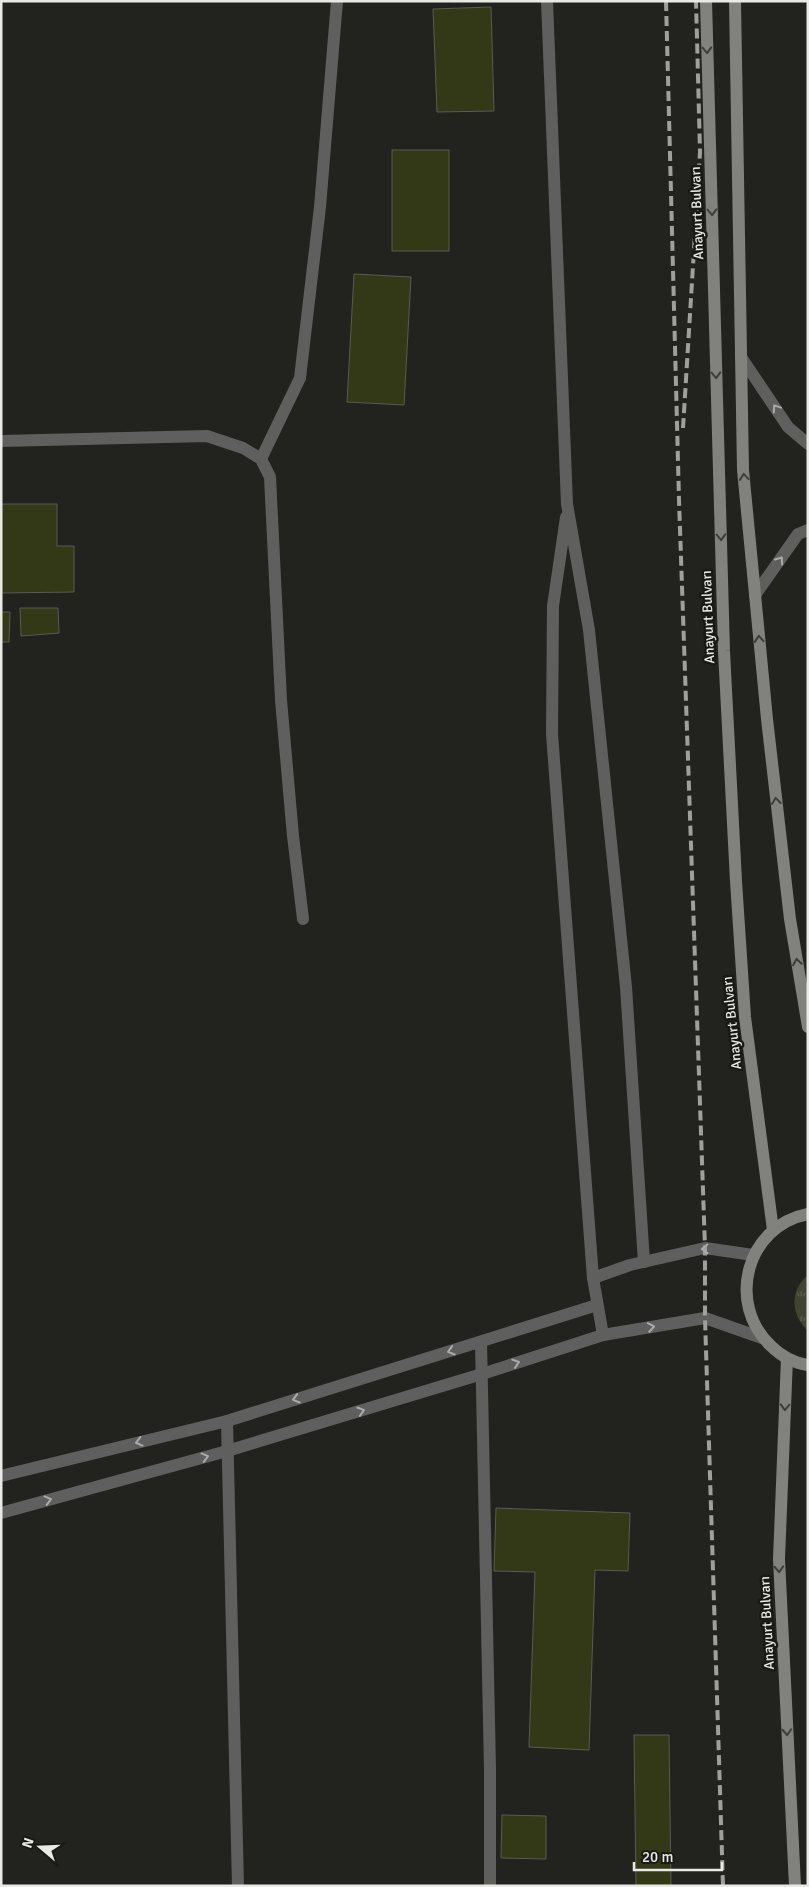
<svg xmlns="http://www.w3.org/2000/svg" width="809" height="1887" font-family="Signika,sans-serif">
<defs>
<pattern id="grass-tufts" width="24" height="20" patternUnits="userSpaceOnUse" patternTransform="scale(1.25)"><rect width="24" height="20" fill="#41452f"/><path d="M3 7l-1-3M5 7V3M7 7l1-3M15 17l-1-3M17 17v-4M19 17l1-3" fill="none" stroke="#5c604d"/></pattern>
</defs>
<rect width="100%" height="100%" fill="#22231e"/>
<path fill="url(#grass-tufts)" d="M 808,1275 L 808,1331 C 791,1315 789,1291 808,1275 Z"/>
<g fill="#333816" stroke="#5a5b55">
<polygon points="491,7 494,111 437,112 433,9"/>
<rect x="392" y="150" width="57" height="101"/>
<polygon points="354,274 411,277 404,405 347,402"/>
<polygon points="1,504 57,504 57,546 74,546 74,592 1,593"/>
<polygon points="20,608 58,608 59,633 21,636"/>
<polygon points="1,612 10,612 9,642 1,642"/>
<polygon points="496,1508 630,1513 628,1571 595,1570 589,1750 529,1747 535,1572 494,1571"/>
<polygon points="634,1735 669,1735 671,1886 636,1886"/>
<polygon points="502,1815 546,1816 546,1859 501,1858"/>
</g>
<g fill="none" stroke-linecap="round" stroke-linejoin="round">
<g stroke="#5f605d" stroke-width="12">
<polyline points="741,357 788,427 808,444"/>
<polyline points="755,595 798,534 808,530"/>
<polyline points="481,1342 490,1769 490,1886"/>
<polyline points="227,1421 238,1886"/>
<polyline points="1,1476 227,1421 597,1305"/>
<polyline points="1,1513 227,1451 482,1374 603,1335"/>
</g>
<g stroke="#5f605d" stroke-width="12">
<polyline points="547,1 567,504 589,630 619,919 626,987 644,1262"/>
<polyline points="1,441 207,436 243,448 261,459 270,477 281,700 293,836 303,919"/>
<polyline points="261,459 300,378 320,207 337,1"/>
<polyline points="566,517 553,606 552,734 593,1278 603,1335 705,1318 762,1338"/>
<polyline points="593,1278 630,1265 705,1248 753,1255"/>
</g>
<g stroke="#81827d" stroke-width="12">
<polyline points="706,1 724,651 736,881 745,1017 773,1230"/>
<polyline points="735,1 743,470 767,719 790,919 808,1027"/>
<path d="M 808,1214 C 746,1226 726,1304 771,1346 C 781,1356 794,1363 808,1365"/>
<polyline points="787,1358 779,1559 795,1886"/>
</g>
<g stroke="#9fa09c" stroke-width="4" stroke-dasharray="10 5" stroke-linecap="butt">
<polyline points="666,1 679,500 705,1248 705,1318 723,1886"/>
<polyline points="683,428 700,152 696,1"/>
</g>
</g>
<defs><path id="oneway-chevron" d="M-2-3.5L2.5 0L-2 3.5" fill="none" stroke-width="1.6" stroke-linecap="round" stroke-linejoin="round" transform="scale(1.25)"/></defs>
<g stroke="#3d3e39">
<use href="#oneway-chevron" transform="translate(707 50) rotate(88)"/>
<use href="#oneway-chevron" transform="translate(712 212) rotate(88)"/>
<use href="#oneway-chevron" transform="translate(716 375) rotate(88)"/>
<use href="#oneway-chevron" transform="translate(744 477) rotate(-95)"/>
<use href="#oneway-chevron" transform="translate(721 537) rotate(88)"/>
<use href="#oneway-chevron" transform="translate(759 639) rotate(-95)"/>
<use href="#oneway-chevron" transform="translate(776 801) rotate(-97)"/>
<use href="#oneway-chevron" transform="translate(797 962) rotate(-99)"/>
<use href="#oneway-chevron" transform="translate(785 1407) rotate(92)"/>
<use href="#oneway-chevron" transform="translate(779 1569) rotate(87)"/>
<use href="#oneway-chevron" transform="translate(787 1732) rotate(87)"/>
</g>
<g stroke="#abaca8">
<use href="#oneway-chevron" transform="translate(776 408) rotate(-124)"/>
<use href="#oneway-chevron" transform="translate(780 560) rotate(-54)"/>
<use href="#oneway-chevron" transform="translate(705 1249) rotate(179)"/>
<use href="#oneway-chevron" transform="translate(651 1327) rotate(-10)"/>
<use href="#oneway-chevron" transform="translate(451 1351) rotate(163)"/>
<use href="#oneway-chevron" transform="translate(516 1363) rotate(-18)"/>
<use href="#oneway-chevron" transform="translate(296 1399) rotate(163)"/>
<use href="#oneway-chevron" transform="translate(361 1411) rotate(-17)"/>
<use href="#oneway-chevron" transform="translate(139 1442) rotate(166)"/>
<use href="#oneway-chevron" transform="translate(205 1457) rotate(-15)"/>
<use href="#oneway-chevron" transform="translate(48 1500) rotate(-15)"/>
</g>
<g text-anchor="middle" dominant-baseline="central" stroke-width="5" stroke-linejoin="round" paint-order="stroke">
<g font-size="14" fill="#e9eae6" stroke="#191a15">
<text transform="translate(697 213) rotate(-92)">Anayurt Bulvarı</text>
<text transform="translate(708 617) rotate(-92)">Anayurt Bulvarı</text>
<text transform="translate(732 1023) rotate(-96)">Anayurt Bulvarı</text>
<text transform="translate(767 1623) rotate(-93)">Anayurt Bulvarı</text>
</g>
</g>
<rect width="809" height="1887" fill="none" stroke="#e9eae6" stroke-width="5"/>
<g transform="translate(40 1847) rotate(289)" stroke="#191a15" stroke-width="4" paint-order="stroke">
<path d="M0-4L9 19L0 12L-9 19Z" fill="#e9eae6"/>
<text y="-8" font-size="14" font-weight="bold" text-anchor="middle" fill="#e9eae6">N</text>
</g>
<path d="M634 1862v8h88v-8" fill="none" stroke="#e9eae6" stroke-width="2.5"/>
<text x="642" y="1862" font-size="15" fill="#e9eae6" stroke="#191a15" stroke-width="4" paint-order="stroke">20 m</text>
</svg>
